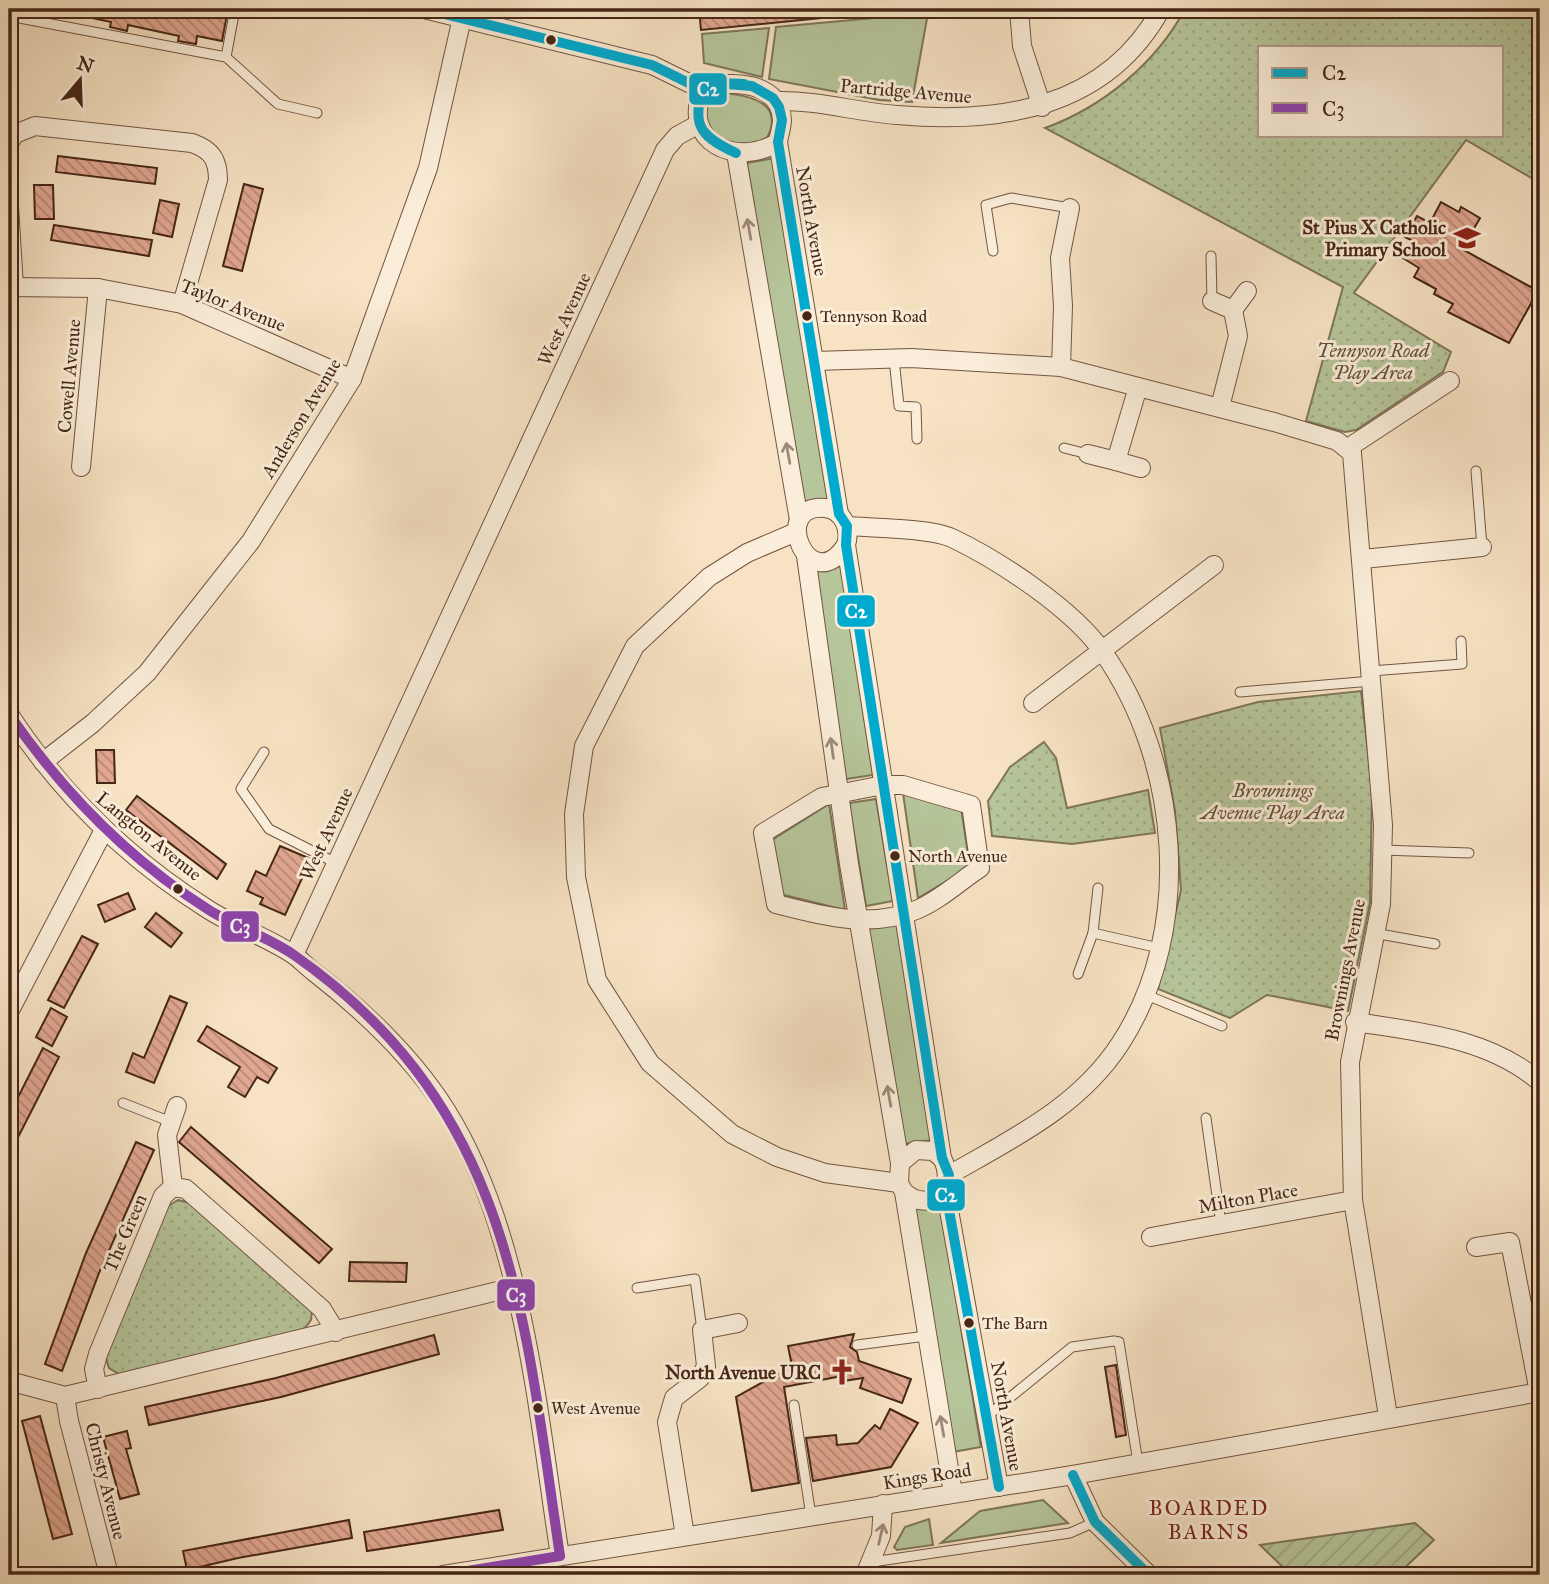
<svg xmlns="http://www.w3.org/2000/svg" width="1549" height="1584" font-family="'IM FELL Great Primer',serif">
<defs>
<pattern id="park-dots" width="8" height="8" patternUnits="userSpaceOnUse" patternTransform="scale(1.75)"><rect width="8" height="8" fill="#b6c59a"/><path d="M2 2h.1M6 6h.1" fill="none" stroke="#9ea984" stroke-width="1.8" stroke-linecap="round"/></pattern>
<pattern id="garden-furrows" width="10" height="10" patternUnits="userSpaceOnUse" patternTransform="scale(1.75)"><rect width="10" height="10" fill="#b6c59a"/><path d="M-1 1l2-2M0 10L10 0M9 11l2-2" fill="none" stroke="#9ea984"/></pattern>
<pattern id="building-back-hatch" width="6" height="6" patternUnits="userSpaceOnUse" patternTransform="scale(1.75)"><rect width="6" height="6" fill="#e1a791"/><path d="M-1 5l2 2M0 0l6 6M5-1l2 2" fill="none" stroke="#b88875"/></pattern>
</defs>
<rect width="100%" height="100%" fill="#f7e3c4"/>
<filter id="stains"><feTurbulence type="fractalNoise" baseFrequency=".00286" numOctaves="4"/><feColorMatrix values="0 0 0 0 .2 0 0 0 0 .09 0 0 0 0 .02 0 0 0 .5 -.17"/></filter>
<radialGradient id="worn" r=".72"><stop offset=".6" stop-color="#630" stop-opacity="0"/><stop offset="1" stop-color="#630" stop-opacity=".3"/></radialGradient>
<g fill="#b6c59a" stroke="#7e7658" stroke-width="2">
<polygon points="928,13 912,102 879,100 769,79 776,27"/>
<polygon points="769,28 762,77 704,63 702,34"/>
<path d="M 720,92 C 748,96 787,101 766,140 L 745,148 C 719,137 708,137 703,107 L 709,98 Z"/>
<polygon points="775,158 830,501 803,505 747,163"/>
<polygon points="841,564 873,775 846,779 814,568"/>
<polygon points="903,793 961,808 970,867 918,898"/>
<polygon points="876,799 893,901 866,906 849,803"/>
<polygon points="829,804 845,910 780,894 772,840"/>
<polygon points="898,924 933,1140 903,1144 868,929"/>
<polygon points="940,1203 981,1447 953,1452 912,1207"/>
<polygon points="1043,1500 1068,1523 941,1543 980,1511"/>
<polygon points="929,1519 933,1545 897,1550 894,1547 905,1527"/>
</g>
<g fill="url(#park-dots)" stroke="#7e7658" stroke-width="2" fill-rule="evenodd">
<path d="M 1185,9 L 1540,9 L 1540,183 L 1466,140 L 1354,293 L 1451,352 L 1443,372 L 1356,430 L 1345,432 L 1306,421 L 1343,287 L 1045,128 C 1103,107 1156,63 1185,9 ZM 1260,47 L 1502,47 L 1502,135 L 1260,135 Z"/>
<polygon points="1361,691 1372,790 1370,903 1348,1011 1267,995 1230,1018 1158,989 1181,890 1175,811 1160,728 1258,702"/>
<polygon points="1044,742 1056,758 1067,808 1148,790 1155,833 1072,844 992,836 988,801 1010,767"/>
<polygon points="178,1200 194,1204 312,1311 311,1320 303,1331 122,1376 109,1368 105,1355 165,1208"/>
</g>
<polygon fill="url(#garden-furrows)" stroke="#7e7658" stroke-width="2" points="1415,1523 1434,1540 1397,1575 1291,1575 1260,1545"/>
<g fill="url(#building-back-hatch)" stroke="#462616" stroke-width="2">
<polygon points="79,9 228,9 222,41 197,36 196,44 178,41 179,36 128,25 127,31 110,27 111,22 78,15"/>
<polygon points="699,9 821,9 821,18 701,30"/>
<polygon points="58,156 157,168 155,184 56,172"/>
<polygon points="244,184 263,189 242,271 223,266"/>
<polygon points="34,185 53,185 54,219 35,219"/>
<polygon points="160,200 179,204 172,237 153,233"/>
<polygon points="1441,202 1459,212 1461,207 1480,218 1462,249 1538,291 1509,343 1448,312 1453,304 1434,294 1436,289 1414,277 1419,268 1403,258 1413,241 1405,237 1417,216 1430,223"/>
<polygon points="54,225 152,240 149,256 51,240"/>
<polygon points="96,750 114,750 115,783 97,783"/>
<polygon points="137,796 226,864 217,879 126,810"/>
<polygon points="280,846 311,859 285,915 260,904 263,898 247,891 256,871 266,876"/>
<polygon points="128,893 135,909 105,922 98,905"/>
<polygon points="156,913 182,933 171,947 145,927"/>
<polygon points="82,936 98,944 64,1008 48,1000"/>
<polygon points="170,996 187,1003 154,1083 126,1072 133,1053 144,1058"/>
<polygon points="51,1008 67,1017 52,1046 36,1037"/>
<polygon points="207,1026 277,1068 268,1083 257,1077 245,1097 228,1087 240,1067 198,1041"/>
<polygon points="43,1048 59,1057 9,1155 9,1115"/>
<polygon points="191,1127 332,1249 319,1263 179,1142"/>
<polygon points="136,1142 154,1150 99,1273 62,1371 45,1364 86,1253"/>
<polygon points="350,1262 407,1263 406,1282 349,1281"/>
<polygon points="854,1334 850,1347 857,1352 859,1361 911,1379 902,1403 860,1388 863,1378 843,1381 842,1376 784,1387 799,1483 752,1491 736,1397 792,1366 788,1346"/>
<polygon points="434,1335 439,1354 281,1397 149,1425 145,1407 276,1378"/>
<polygon points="1116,1365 1126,1435 1116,1437 1105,1367"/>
<polygon points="890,1409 918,1423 891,1467 813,1481 806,1438 836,1435 837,1445 858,1443 875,1425 880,1429"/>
<polygon points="40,1416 72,1534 53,1539 22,1421"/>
<polygon points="127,1431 131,1448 126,1449 139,1494 120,1499 103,1437"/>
<polygon points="499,1510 503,1530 367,1551 364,1532"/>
<polygon points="349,1520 352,1538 238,1558 187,1570 183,1551"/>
</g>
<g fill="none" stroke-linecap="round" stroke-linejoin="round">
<g stroke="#725542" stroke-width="11">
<g id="service">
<polyline points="9,16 226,57 235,9"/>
<polyline points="226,57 278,104 317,113"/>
<polyline points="993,251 986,205 1011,198 1070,208"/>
<polyline points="1211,256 1212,301"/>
<polyline points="894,359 899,406 916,407 917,439"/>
<polyline points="1064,448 1088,454"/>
<polyline points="1476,471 1482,547"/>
<polyline points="1371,671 1462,664 1461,641"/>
<polyline points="1240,692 1372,681"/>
<polyline points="264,752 241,789 269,829 336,863"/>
<polyline points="1382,850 1469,853"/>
<polyline points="1098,888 1093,933 1159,948"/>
<polyline points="1374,933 1435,944"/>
<polyline points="1078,974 1093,933"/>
<polyline points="1144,994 1222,1026"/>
<polyline points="123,1103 171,1122"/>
<polyline points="1206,1118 1221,1224"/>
<polyline points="637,1288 695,1279 702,1330"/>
<polyline points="857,1345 926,1336"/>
<polyline points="794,1405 811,1516"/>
<polyline points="986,1417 1072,1347 1114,1341 1119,1342 1138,1463"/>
<polyline points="872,1562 1070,1533 1095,1522"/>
</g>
</g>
<g stroke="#725542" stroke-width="20">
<g id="minor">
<polyline points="424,9 652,65 703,90"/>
<polyline points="1019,9 1022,46 1042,107"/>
<path d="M 776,101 C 817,100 856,112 897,115 C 1000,124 1106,109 1161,9"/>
<path d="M 778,142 C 737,168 680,142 703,90 C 729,78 781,82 782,120 C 782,127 779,135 778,142 L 839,514"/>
<path d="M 9,143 L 15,134 L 35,126 L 192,143 C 212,150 218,160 218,180 L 182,304"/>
<polyline points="736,153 799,520"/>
<polyline points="9,206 14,286"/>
<polyline points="9,287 98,288 182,304 352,379"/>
<polyline points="1212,301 1233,310 1238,336 1220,407"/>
<polyline points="1233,310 1247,291"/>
<polyline points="815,361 911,358 1061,367 1274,422 1337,441 1352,453 1383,825 1381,904 1350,1062 1353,1200 1388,1416"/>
<polyline points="1061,367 1063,306 1060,258 1070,208"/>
<polyline points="1138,387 1116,461 1141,468"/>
<polyline points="1348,448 1450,381"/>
<polyline points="1088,454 1116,461"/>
<polyline points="81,467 98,288"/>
<path d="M 847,526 C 873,528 930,528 952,538 C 1000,561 1073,609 1103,652 C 1180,762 1195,929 1120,1044 C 1079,1107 1012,1139 949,1175"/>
<polyline points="796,532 747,553 709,577 635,646 584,746 574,814 576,877 597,980 650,1063 732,1134 777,1157 825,1173 899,1183"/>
<path d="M 846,545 C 810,601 768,503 825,508 C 843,510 851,529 846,545 L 942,1158 C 958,1188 930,1215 904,1192"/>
<polyline points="806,556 849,864 900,1163 899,1183 904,1192 953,1493"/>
<polyline points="1363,559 1482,547"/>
<polyline points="1033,703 1214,565"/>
<path d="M 9,714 C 61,794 128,859 209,910 C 236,927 267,937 294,955 C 301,960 307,967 314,972 C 364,1011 412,1056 446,1110 C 523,1232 538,1415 560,1556"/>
<polyline points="43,762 93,723 147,673 251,541 352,379 428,168 462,18"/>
<path d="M 883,785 L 903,785 L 971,805 L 980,868 C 960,881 939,901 916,910 C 870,929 822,916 776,904 L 763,833 L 822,797 Z"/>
<polyline points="294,955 665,150 677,136 697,125"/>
<polyline points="9,1012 104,830"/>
<path d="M 1355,1022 C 1420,1032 1489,1038 1540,1082"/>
<polyline points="900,1163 916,1150 933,1151 942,1158"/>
<polyline points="173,1187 167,1135 177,1106"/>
<polyline points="945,1188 999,1487"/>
<polyline points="1151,1237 1353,1200"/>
<polyline points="1476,1247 1510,1242 1539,1392"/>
<polyline points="9,1381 65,1396 514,1287"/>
<polyline points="98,1389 94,1369 98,1354 163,1196 173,1187 186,1189 322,1309 336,1332"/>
<polyline points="65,1396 69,1421 109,1575"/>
<polyline points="1073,1475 1095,1522 1149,1575"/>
<polyline points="685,1536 667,1422 674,1398 700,1378 706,1366 702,1330 738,1323"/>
<polyline points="443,1575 1073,1475 1540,1392"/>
<polyline points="865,1575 881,1536 883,1504"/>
</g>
</g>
<use href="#service" stroke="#faedd9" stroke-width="9"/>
<use href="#minor" stroke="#faedd9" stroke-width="18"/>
<g stroke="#faedd9" stroke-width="16">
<g id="bus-1">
<polyline points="424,9 652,65 703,90 726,84 752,86 773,98 779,107 782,120 778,142 839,514 847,526 846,545 942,1158 949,1175 945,1188 999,1487"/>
<path d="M 736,153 C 704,138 690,127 703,90 L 719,83 L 744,84"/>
<polyline points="1073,1475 1095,1522 1149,1575"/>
</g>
</g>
<g stroke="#faedd9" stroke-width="16">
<g id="bus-2">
<path d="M 9,714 C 63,792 128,859 209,910 C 236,927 268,937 294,955 C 513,1108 524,1315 560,1556"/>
<polyline points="443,1575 560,1556"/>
</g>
</g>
<use href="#bus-1" stroke="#00a9ce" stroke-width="10"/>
<use href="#bus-2" stroke="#8e44ad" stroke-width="10"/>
</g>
<defs><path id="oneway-shaft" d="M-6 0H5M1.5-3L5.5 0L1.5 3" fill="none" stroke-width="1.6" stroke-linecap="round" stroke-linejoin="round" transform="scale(1.75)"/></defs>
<g stroke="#a08a78">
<use href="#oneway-shaft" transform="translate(749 229) rotate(-100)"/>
<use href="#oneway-shaft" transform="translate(788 453) rotate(-100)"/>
<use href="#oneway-shaft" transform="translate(832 748) rotate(-98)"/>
<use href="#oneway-shaft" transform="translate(889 1096) rotate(-100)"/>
<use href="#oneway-shaft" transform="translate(942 1426) rotate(-100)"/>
<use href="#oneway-shaft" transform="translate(881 1534) rotate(-77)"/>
</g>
<defs>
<g id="school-bare" transform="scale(2.1)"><path d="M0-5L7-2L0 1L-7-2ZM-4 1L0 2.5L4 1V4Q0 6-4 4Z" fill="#8f2418" stroke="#faedd9" stroke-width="2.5" paint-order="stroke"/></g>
<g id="church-bare" transform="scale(2.1)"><path d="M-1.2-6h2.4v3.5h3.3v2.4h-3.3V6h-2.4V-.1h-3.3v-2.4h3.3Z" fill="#8f2418" stroke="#faedd9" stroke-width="2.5" paint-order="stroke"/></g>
</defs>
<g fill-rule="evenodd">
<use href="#school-bare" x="1467" y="238"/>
<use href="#church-bare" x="842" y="1372"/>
</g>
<g fill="#462616" stroke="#faedd9" stroke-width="2.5">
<circle cx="551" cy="40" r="6"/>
<circle cx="807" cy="316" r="6"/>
<circle cx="895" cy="856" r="6"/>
<circle cx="178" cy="889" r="6"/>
<circle cx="969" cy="1323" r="6"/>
<circle cx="538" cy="1408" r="6"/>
</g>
<g text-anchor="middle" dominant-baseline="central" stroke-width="6" stroke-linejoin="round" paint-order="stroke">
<g font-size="17" fill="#462616" stroke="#faedd9" text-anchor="start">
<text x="820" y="316">Tennyson Road</text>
<text x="908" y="856">North Avenue</text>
<text x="982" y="1323">The Barn</text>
<text x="551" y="1408">West Avenue</text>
</g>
<g font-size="19" fill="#462616" stroke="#faedd9">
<text transform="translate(906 91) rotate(5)">Partridge Avenue</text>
<text transform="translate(812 221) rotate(80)">North Avenue</text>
<text transform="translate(233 305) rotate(22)">Taylor Avenue</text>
<text transform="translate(564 319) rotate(-65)">West Avenue</text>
<text transform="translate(69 376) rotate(-85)">Cowell Avenue</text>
<text transform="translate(301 418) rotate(-59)">Anderson Avenue</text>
<text transform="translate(326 834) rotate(-65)">West Avenue</text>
<text transform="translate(149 836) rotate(39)">Langton Avenue</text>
<text transform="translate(1345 970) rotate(-79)">Brownings Avenue</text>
<text transform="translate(1248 1198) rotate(-10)">Milton Place</text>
<text transform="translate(125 1233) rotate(-67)">The Green</text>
<text transform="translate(1007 1416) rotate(80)">North Avenue</text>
<text transform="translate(927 1476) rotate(-9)">Kings Road</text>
<text transform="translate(106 1481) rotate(76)">Christy Avenue</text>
</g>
<g font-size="19" font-weight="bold" fill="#462616" stroke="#faedd9" text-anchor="end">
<text x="1446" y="227">St Pius X Catholic<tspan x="1446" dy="22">Primary School</tspan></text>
<text x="821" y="1372">North Avenue URC</text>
</g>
<g font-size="19" font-style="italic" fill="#624e37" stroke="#faedd9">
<text x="1373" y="350">Tennyson Road<tspan x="1373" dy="22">Play Area</tspan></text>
<text x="1273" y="790">Brownings<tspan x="1273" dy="22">Avenue Play Area</tspan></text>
</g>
<g font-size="21" letter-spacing="2" fill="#7a1f14" stroke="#faedd9">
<text x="1209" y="1508">BOARDED<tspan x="1209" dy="24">BARNS</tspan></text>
</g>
</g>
<g stroke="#faedd9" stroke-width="2.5">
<rect x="688" y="72" width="40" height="34" rx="7" fill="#00a9ce"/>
<rect x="836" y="594" width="40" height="34" rx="7" fill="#00a9ce"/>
<rect x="220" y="910" width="40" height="33" rx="7" fill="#8e44ad"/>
<rect x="926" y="1178" width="40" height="34" rx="7" fill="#00a9ce"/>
<rect x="496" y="1278" width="40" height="34" rx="7" fill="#8e44ad"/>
</g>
<g font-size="19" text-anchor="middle" font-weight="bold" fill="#fff">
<text x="708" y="96">C2</text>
<text x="856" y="618">C2</text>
<text x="240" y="933">C3</text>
<text x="946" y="1202">C2</text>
<text x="516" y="1302">C3</text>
</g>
<rect width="1549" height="1584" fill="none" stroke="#f7e3c4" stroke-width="35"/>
<rect x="10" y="10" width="1528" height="1563" fill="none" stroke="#462616" stroke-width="3.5"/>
<rect x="18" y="18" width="1514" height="1549" fill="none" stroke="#462616" stroke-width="2"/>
<rect x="1258" y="46" width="245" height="91" fill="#faedd9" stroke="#b29d8b" stroke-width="2"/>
<rect x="1272" y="68" width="35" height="10" fill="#00a9ce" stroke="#b29d8b" stroke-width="2"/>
<text x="1322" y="80" font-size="21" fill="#462616">C2</text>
<rect x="1272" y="103" width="35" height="10" fill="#8e44ad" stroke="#b29d8b" stroke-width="2"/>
<text x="1322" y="116" font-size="21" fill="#462616">C3</text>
<g transform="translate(80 80) rotate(19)" stroke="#faedd9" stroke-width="5" paint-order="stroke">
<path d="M0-5L12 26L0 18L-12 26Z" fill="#462616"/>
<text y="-10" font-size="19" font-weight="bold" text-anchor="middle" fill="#462616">N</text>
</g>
<rect width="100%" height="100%" filter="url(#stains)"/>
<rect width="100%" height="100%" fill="url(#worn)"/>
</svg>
